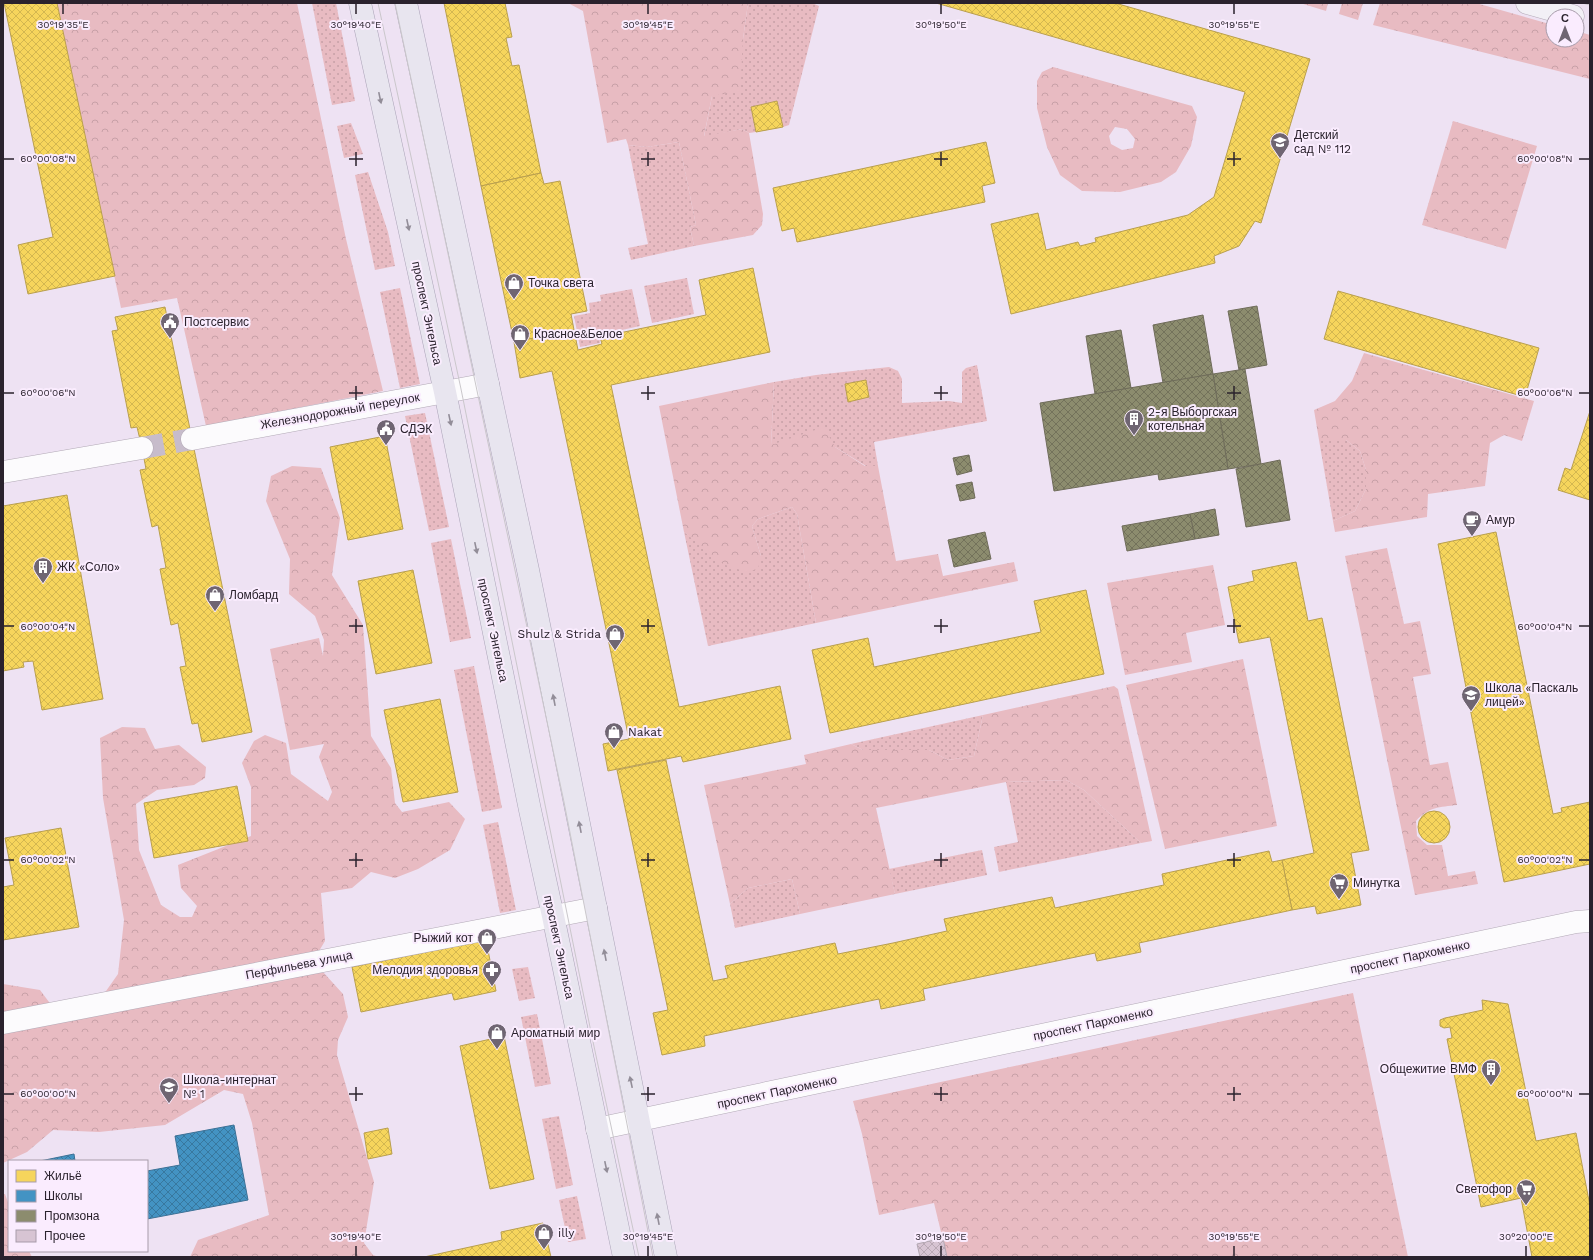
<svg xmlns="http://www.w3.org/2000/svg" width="1593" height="1260" font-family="'Work Sans',sans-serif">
<defs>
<pattern id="grass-dots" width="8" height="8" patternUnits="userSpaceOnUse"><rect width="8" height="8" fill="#e8bbc2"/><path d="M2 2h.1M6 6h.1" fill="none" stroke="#c7a0a7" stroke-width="1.8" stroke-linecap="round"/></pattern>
<pattern id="forest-crowns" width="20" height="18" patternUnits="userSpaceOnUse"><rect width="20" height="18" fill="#e8bbc2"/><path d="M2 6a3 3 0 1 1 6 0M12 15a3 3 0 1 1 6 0" fill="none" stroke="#c7a0a7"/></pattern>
<pattern id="homes-cross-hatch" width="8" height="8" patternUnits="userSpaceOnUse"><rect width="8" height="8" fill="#f6d55c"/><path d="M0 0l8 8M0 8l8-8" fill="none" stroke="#d3b750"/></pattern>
<pattern id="schools-cross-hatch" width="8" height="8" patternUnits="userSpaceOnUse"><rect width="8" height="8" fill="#4393c3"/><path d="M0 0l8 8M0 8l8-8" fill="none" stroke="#38789f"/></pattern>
<pattern id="industry-cross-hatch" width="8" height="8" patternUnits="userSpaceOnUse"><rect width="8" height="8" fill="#8c8c6e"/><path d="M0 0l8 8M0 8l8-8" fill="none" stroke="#73725b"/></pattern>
<pattern id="building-cross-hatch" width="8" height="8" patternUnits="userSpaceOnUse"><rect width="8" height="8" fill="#d7c4d3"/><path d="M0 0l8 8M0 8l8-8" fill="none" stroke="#b9a8b5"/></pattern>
</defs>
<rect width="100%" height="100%" fill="#eee2f3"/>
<g fill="url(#grass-dots)">
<polygon points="312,3 336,3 355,101 332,105"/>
<polygon points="748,3 812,3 819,6 789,125 783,127 777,101 751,107 756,132 749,133 742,129 704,137 712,96 743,39"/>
<polygon points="351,123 363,154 344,158 337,126"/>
<polygon points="679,142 696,225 690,227 694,246 631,260 628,248 648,244 628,145 647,147"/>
<polygon points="368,172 388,232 395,266 375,270 355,175"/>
<polygon points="687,278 694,314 652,323 644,286"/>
<polygon points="400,288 420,384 400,388 380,292"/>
<polygon points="632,289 640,326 599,335 600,343 580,347 574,316 590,313 589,303 601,301 600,295"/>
<polygon points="977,365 987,421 874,442 878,466 866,466 835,447 771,445 774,382 816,375 889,367 898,371 902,379 902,403 949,401 962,403 962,372 966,368"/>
<polygon points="425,413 449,527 429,531 405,416"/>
<polygon points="1319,440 1346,440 1360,451 1366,470 1366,489 1355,511 1333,521"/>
<polygon points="792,507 797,514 816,623 708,646 684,532 702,545 761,556 752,526 758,519"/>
<polygon points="451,539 471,638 450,642 431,543"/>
<polygon points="474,666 502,808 482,812 454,670"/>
<polygon points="983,715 974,756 948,760 929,750 863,750 851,744"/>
<polygon points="1066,780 1084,790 1141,843 999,872 994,847 1018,842 1006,782"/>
<polygon points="498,822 516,910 500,913 483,825"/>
<polygon points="982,850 987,875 895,894 889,869"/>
<polygon points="792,879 800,914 735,928 730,904 748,888"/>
<polygon points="528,967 535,998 519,1001 512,969"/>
<polygon points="537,1014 551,1084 535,1087 521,1017"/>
<polygon points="559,1116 573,1185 556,1189 542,1119"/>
<polygon points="577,1196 586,1239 568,1242 559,1200"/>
</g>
<g fill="url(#forest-crowns)" fill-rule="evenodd">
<polygon points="57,3 297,3 346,239 383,391 206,426 177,298 121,308"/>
<polygon points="568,3 748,3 743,39 740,91 712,96 704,136 742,129 749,133 763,214 762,225 753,235 694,246 690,227 696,225 679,142 647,147 628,145 626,139 607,143 583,11"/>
<polygon points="1300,3 1328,3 1326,11"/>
<polygon points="1342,3 1363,3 1358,20 1339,14"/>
<polygon points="1380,3 1476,3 1553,25 1553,40 1577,40 1577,31 1590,35 1590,79 1373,25"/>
<path d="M 1053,67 L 1192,106 L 1197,117 L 1191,146 L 1176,172 L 1161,182 L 1120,192 L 1082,191 L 1060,175 L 1047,147 L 1037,108 L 1037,81 L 1042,72 ZM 1115,127 L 1127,129 L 1135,139 L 1133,148 L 1122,150 L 1111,144 L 1109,136 Z"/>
<polygon points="1453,121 1537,146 1506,249 1422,225"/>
<polygon points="1364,353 1534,401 1522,441 1504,435 1490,443 1485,486 1428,494 1427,517 1335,532 1333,521 1355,511 1366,489 1366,470 1360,451 1346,440 1319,440 1314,410 1335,401 1352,381"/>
<polygon points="774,382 771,445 824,427 835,447 865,466 878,466 896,561 938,554 943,576 1014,562 1018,581 816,623 797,514 792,507 758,519 752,526 761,556 758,569 746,572 723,564 684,532 659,406"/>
<polygon points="292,466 321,468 340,518 332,575 363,625 371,736 391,768 395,803 402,812 449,802 465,819 450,850 418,869 395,878 371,872 352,888 321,893 325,941 313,961 343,994 348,1017 338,1040 337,1055 374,1182 364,1243 373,1255 379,1257 190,1257 198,1240 269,1215 252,1123 243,1094 224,1090 165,1125 99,1132 53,1130 27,1152 3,1163 3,984 40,990 61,1018 92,1011 118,974 124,920 103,798 100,738 122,727 145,728 155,749 179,745 206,767 205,778 194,785 157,790 136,804 139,850 161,905 180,917 192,917 197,906 181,888 178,865 251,836 251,787 242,763 254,741 265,735 286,743 291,774 328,801 332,792 319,757 324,744 290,750 270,649 319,638 323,656 324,640 315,616 289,594 290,559 266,501 271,476"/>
<path d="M 1387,548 L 1404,624 L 1420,621 L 1431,674 L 1413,677 L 1430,765 L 1448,762 L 1457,805 C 1440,807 1428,807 1416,821 L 1417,836 L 1427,845 L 1442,845 L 1448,876 L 1475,871 L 1478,884 L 1415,895 L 1345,556 Z"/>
<polygon points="1213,565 1225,625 1186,633 1192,662 1125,675 1107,583"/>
<polygon points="1243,659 1277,826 1165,849 1126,685"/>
<polygon points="1114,686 1118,689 1152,841 1141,843 1084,790 1066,780 1006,782 876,808 895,894 800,914 792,879 748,888 730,904 704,785 806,764 804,755 851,744 863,750 929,750 948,760 974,756 983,715"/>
<polygon points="1353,993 1408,1257 947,1257 934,1203 879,1215 862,1134 853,1101"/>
<polygon points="3,1194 5,1194 9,1205 9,1251 29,1251 32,1257 3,1257"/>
</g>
<g fill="url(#homes-cross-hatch)" stroke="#b99f4e">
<polygon points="4,3 57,3 115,276 28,294 18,245 53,237"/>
<polygon points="444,3 505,3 512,37 506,38 512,66 519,65 541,173 481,186"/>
<polygon points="936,3 1115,3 1310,59 1261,223 1255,221 1239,246 1214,256 1215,263 1011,314 991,224 1038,213 1046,250 1078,242 1080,246 1096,242 1095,238 1188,215 1214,197 1245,92"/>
<polygon points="777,101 783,127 756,132 751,107"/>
<polygon points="986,142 995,183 982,186 985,202 797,242 794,228 782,231 773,188"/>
<polygon points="541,173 544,184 560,181 587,311 571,314 574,330 514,342 481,186"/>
<polygon points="753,268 770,352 611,385 679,707 780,686 791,739 683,762 681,756 608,771 603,744 629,739 552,371 520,378 514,342 574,330 578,350 602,344 600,337 706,315 699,280"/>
<polygon points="1338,291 1539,348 1525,397 1324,339"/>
<polygon points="165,307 252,732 202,742 198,723 192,724 180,667 186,666 178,623 171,625 160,569 166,568 158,525 152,527 140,470 146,469 142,448 137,427 131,428 112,331 118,330 115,317"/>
<polygon points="866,380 869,397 848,402 845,384"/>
<polygon points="1590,411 1590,500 1558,490 1565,468 1571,470"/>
<polygon points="385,436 403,529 348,540 330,447"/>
<polygon points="67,495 103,699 42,710 33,661 23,662 24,667 3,671 3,506"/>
<polygon points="1496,532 1553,814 1562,812 1561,808 1590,802 1590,864 1504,882 1438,544"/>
<polygon points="1296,562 1308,621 1322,618 1369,850 1351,853 1361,905 1317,914 1315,906 1292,910 1282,860 1314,853 1270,637 1239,643 1228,587 1254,581 1252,571"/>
<polygon points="413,570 432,663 376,674 358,581"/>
<polygon points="1086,590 1104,674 830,733 812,650 868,638 874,667 1041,632 1034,601"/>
<polygon points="440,699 458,792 403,802 384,710"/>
<polygon points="666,760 713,981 728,978 725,966 835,943 838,954 893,943 947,931 944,919 1052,897 1055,908 1111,896 1164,885 1162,874 1269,851 1272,862 1282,860 1292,910 1139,943 1141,952 1097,961 1095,953 923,989 925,1000 881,1009 879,999 704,1036 705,1046 662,1055 653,1013 668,1010 617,770"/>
<polygon points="237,786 248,841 154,858 144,803"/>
<circle cx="1434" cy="827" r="16"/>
<polygon points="61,828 79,927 3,940 3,887 14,885 5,838"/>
<polygon points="486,940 496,991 454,1000 452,993 361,1012 352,967"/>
<polygon points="1482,1000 1508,1004 1536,1141 1576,1133 1590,1206 1590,1257 1532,1257 1521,1198 1481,1207 1447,1039 1452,1038 1450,1027 1444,1028 1440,1026 1440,1020 1445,1018 1483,1010"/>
<polygon points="504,1036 534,1179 490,1189 460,1046"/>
<polygon points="388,1128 392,1154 368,1159 364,1133"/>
<polygon points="543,1223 551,1257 424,1257 502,1240 501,1232"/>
</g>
<g fill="url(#schools-cross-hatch)" stroke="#3c7196">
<polygon points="234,1125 248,1200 147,1219 147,1171 180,1165 175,1136"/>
<polygon points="74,1154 75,1161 39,1161 45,1160"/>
</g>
<g fill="url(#industry-cross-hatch)" stroke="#6f6c5a">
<polygon points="1257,306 1267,365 1239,370 1228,311"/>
<polygon points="1203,315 1213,374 1163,383 1153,325"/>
<polygon points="1121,330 1131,388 1095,394 1086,336"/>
<polygon points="1245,369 1261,464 1228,469 1213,374"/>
<polygon points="1213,374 1228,469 1159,480 1158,474 1054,491 1040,403"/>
<polygon points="969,455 972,471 957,475 953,458"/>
<polygon points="1280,460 1290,520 1246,527 1236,469"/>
<polygon points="972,482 975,498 960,501 956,485"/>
<polygon points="1215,509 1219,535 1195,539 1190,514"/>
<polygon points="1190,514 1195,539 1127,551 1122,526"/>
<polygon points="985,532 991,559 954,567 948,540"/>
</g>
<polygon fill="url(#building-cross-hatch)" stroke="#b3a7b2" points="943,1238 947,1257 920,1257 917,1244"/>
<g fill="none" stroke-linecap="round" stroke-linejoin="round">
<polyline stroke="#c7bccb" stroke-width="22" stroke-dasharray="22 11" stroke-linecap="butt" points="142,448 192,439"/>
<g stroke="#b2a9b6" stroke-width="23">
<g id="minor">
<polyline points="192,439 488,384"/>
<polyline points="3,472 142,448"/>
<polyline points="3,1023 596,908"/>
<polyline points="597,1129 1576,922 1590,921"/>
</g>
</g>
<g stroke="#b2a9b6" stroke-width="23">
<polyline id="secondary" points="1527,3 1573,16"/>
</g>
<g stroke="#aba4b8" stroke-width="23">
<g id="primary">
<polyline points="360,3 445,392 530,810 553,916 624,1257"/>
<polyline points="406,3 528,570 666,1257"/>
</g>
</g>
<use href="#minor" stroke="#fcfbfd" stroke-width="22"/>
<use href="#secondary" stroke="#f2f0f6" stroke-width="22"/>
<use href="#primary" stroke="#e8e5ef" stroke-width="22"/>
<g stroke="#cac7cb" stroke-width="1">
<polyline points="378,3 461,389 592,1037 639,1257"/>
<polyline points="395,3 564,802 653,1257"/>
<polyline points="1582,3 1590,5"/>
</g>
</g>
<defs><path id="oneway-solid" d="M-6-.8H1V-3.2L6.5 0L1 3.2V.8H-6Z"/></defs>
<g fill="#928d98">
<use href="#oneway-solid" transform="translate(380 98) rotate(78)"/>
<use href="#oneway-solid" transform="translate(408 225) rotate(78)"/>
<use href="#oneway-solid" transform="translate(450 420) rotate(78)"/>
<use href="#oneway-solid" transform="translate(476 548) rotate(78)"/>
<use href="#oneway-solid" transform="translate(554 700) rotate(-101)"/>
<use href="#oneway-solid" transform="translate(580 827) rotate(-101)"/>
<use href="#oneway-solid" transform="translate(605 955) rotate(-101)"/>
<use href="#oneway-solid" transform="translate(631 1082) rotate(-102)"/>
<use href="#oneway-solid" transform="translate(606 1167) rotate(78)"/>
<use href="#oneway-solid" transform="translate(658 1219) rotate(-101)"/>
</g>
<path fill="none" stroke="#2a222d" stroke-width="1.5" d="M 63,4 L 63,14M 356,4 L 356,14M 648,4 L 648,14M 941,4 L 941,14M 1234,4 L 1234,14M 356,152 L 356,166M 648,152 L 648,166M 941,152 L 941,166M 1234,152 L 1234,166M 4,159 L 14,159M 349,159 L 363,159M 641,159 L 655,159M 934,159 L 948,159M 1227,159 L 1241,159M 1579,159 L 1589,159M 356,386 L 356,400M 648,386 L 648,400M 941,386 L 941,400M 1234,386 L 1234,400M 4,393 L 14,393M 349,393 L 363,393M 641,393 L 655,393M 934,393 L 948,393M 1227,393 L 1241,393M 1579,393 L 1589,393M 356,619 L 356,633M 648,619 L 648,633M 941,619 L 941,633M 1234,619 L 1234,633M 4,626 L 14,626M 349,626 L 363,626M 641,626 L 655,626M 934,626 L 948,626M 1227,626 L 1241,626M 1579,626 L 1589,626M 356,853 L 356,867M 648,853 L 648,867M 941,853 L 941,867M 1234,853 L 1234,867M 4,860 L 14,860M 349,860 L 363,860M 641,860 L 655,860M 934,860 L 948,860M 1227,860 L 1241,860M 1579,860 L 1589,860M 356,1087 L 356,1101M 648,1087 L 648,1101M 941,1087 L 941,1101M 1234,1087 L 1234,1101M 4,1094 L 14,1094M 349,1094 L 363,1094M 641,1094 L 655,1094M 934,1094 L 948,1094M 1227,1094 L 1241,1094M 1579,1094 L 1589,1094M 356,1246 L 356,1256M 648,1246 L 648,1256M 941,1246 L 941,1256M 1234,1246 L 1234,1256M 1526,1246 L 1526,1256"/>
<defs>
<g id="school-pin" transform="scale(1)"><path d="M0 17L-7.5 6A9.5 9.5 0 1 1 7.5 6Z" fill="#6f6572" stroke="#faecfe"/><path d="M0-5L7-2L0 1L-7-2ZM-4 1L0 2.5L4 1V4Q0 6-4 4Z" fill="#fff"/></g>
<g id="shop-pin" transform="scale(1)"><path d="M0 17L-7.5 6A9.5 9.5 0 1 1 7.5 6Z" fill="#6f6572" stroke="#faecfe"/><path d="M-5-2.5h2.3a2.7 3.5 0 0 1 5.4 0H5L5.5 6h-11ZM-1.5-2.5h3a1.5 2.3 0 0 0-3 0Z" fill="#fff"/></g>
<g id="civic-pin" transform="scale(1)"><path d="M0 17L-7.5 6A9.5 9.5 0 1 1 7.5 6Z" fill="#6f6572" stroke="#faecfe"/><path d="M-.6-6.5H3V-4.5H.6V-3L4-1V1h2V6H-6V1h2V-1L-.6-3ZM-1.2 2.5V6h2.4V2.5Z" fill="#fff"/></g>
<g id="building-pin" transform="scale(1)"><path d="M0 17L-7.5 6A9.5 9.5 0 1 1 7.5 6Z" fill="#6f6572" stroke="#faecfe"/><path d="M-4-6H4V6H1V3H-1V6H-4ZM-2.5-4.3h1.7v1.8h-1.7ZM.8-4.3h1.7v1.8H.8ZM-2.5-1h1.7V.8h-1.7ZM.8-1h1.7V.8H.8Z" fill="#fff"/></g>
<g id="cafe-pin" transform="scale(1)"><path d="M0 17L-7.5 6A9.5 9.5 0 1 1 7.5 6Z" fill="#6f6572" stroke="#faecfe"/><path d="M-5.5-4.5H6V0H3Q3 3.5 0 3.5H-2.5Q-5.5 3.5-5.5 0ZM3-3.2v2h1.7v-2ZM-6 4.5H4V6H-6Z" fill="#fff"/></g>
<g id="supermarket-pin" transform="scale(1)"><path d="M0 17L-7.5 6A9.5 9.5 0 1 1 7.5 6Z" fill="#6f6572" stroke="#faecfe"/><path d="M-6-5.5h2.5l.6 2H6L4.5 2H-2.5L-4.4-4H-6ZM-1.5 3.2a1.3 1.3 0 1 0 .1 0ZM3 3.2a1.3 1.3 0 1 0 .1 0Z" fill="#fff"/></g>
<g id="pharmacy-pin" transform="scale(1)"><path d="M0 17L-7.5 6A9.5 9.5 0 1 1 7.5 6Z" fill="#6f6572" stroke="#faecfe"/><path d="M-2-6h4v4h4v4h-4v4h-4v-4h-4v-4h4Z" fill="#fff"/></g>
</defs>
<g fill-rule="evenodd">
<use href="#school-pin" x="1280" y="142"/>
<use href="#shop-pin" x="514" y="283"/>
<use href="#civic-pin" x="170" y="322"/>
<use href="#shop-pin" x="520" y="334"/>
<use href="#building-pin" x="1134" y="419"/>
<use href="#civic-pin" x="386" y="429"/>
<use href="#cafe-pin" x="1472" y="520"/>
<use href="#building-pin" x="43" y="567"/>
<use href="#shop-pin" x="215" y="595"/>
<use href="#shop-pin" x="615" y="634"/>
<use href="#school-pin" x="1471" y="695"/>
<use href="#shop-pin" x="614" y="732"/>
<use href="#supermarket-pin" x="1339" y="883"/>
<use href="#shop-pin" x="487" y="938"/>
<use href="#pharmacy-pin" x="492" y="970"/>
<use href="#shop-pin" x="497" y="1033"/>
<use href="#building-pin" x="1491" y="1069"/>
<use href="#school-pin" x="169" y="1087"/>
<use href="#supermarket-pin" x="1526" y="1189"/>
<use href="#shop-pin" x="544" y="1233"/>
</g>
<g text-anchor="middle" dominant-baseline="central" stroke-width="4" stroke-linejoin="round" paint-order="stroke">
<g font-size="12" fill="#2a222d" stroke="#faecfe" text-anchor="start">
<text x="1294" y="135">Детский<tspan x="1294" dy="14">сад № 112</tspan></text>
<text x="528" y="283">Точка света</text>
<text x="184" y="322">Постсервис</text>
<text x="534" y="334">Красное&amp;Белое</text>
<text x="1148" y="412">2-я Выборгская<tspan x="1148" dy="14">котельная</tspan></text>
<text x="400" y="429">СДЭК</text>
<text x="1486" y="520">Амур</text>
<text x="57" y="567">ЖК «Соло»</text>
<text x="229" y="595">Ломбард</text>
<text x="601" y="634" text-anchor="end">Shulz &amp; Strida</text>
<text x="1485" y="688">Школа «Паскаль<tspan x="1485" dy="14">лицей»</tspan></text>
<text x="628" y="732">Nakat</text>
<text x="1353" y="883">Минутка</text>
<text x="473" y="938" text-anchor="end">Рыжий кот</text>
<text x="478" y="970" text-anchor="end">Мелодия здоровья</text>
<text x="511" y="1033">Ароматный мир</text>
<text x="1477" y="1069" text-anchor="end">Общежитие ВМФ</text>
<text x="183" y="1080">Школа-интернат<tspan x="183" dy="14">№ 1</tspan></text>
<text x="1512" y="1189" text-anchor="end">Светофор</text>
<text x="558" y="1233">illy</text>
</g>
<g font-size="12" fill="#2a222d" stroke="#faecfe">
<text transform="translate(427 313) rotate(78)">проспект Энгельса</text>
<text transform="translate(340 411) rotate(-10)">Железнодорожный переулок</text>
<text transform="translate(493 630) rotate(78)">проспект Энгельса</text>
<text transform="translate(559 947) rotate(78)">проспект Энгельса</text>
<text transform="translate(1410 957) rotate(-12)">проспект Пархоменко</text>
<text transform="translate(299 965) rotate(-11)">Перфильева улица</text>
<text transform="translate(1093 1024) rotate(-12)">проспект Пархоменко</text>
<text transform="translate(777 1092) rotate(-12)">проспект Пархоменко</text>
</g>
</g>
<g font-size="10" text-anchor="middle" fill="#2a222d" stroke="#faecfe" stroke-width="4" stroke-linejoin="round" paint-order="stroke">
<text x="63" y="28">30°19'35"E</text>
<text x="356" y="28">30°19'40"E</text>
<text x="648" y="28">30°19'45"E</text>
<text x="941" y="28">30°19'50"E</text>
<text x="1234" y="28">30°19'55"E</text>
<text x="48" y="162">60°00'08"N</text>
<text x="1545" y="162">60°00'08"N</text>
<text x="48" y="396">60°00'06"N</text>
<text x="1545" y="396">60°00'06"N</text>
<text x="48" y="630">60°00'04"N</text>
<text x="1545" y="630">60°00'04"N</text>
<text x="48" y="863">60°00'02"N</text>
<text x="1545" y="863">60°00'02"N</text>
<text x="48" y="1097">60°00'00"N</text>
<text x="1545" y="1097">60°00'00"N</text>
<text x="356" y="1240">30°19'40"E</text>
<text x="648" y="1240">30°19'45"E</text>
<text x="941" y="1240">30°19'50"E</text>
<text x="1234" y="1240">30°19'55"E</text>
<text x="1526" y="1240">30°20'00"E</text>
</g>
<rect width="1593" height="1260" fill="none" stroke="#2a222d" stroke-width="8"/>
<rect x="8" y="1160" width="140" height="92" fill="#faecfe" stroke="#a79baa"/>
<rect x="16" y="1170" width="20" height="12" fill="#f6d55c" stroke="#a79baa"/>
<text x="44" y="1180" font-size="12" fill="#2a222d">Жильё</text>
<rect x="16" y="1190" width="20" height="12" fill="#4393c3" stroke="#a79baa"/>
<text x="44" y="1200" font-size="12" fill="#2a222d">Школы</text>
<rect x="16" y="1210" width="20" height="12" fill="#8c8c6e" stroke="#a79baa"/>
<text x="44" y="1220" font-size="12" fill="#2a222d">Промзона</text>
<rect x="16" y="1230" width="20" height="12" fill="#d7c4d3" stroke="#a79baa"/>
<text x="44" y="1240" font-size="12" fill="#2a222d">Прочее</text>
<g transform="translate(1565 28)"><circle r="19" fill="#faecfe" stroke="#a79baa"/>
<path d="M0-3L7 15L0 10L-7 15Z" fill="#6f6572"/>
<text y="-6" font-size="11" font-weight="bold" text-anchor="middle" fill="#2a222d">С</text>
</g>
</svg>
